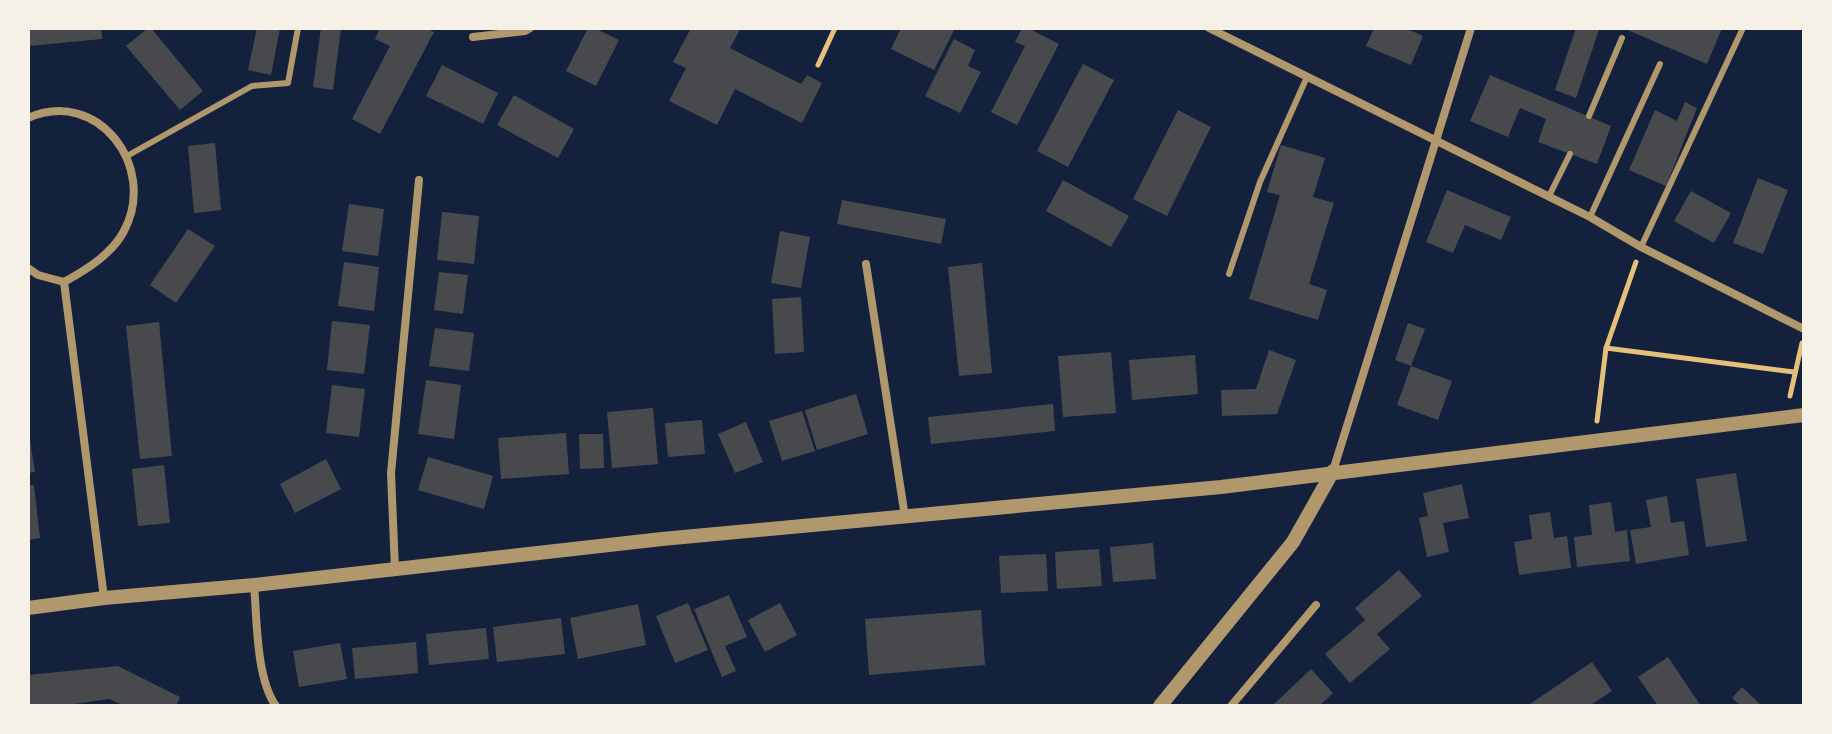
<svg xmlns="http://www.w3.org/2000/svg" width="1832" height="734" font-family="'Noto Sans',sans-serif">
<rect width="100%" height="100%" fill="#14213d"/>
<g fill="#48494c">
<polygon points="28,28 101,28 102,39 28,46"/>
<polygon points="148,28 151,28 203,91 180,110 126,46"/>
<polygon points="257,28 280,28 271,75 248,70"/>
<polygon points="321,28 341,28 333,90 313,87"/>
<polygon points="380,28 425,28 434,32 380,134 352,119 390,46 375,39"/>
<polygon points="588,28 594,28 619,40 596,86 566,71"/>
<polygon points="691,28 741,28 730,48 801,84 807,75 822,83 802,123 735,89 717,125 669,101 686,68 673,62"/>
<polygon points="901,28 955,28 934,70 891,49"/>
<polygon points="1022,28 1028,28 1059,44 1017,125 991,112 1025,46 1015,42"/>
<polygon points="1374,28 1405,28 1423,36 1411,65 1366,46"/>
<polygon points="1576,28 1599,30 1576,98 1555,90"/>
<polygon points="1623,28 1722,28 1707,64"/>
<polygon points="954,39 975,50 968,66 981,72 960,113 925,96"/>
<polygon points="1083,64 1114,80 1068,167 1037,151"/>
<polygon points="442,65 498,93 483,124 426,96"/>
<polygon points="1490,75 1611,126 1597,164 1538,142 1546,119 1520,108 1508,137 1470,121"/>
<polygon points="514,95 574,129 558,158 497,125"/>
<polygon points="1685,102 1697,108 1666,186 1629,170 1655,110 1677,121"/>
<polygon points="1178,110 1211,127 1167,216 1133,199"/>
<polygon points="215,143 221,210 194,213 188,146"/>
<polygon points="1281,145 1325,158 1313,197 1334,203 1309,284 1327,290 1318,320 1249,299 1280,195 1267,192"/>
<polygon points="1758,178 1788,190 1763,254 1733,243"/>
<polygon points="1063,180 1129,216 1111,247 1046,211"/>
<polygon points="1447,190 1511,217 1501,240 1465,225 1453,253 1426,242"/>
<polygon points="1691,191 1731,213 1714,243 1674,221"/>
<polygon points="842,200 946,219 941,244 837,224"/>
<polygon points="349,204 384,209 378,256 342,251"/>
<polygon points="442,212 479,216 474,264 437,260"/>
<polygon points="188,229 215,246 176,303 150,285"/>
<polygon points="780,231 810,237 801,288 771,283"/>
<polygon points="344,262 379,267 374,311 338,306"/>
<polygon points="982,263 992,373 959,376 948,267"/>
<polygon points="439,272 468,275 463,314 434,310"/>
<polygon points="801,297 804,352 775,354 772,299"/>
<polygon points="332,321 370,325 364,374 327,370"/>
<polygon points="159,322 172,456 140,459 126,326"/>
<polygon points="1408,323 1425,329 1411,366 1395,360"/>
<polygon points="435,328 474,333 469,371 429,366"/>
<polygon points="1269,350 1296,360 1277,414 1222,416 1221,390 1256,389"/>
<polygon points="1111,352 1116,413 1063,417 1058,356"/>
<polygon points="1195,355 1198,394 1132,400 1129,360"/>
<polygon points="1411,366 1452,381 1438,420 1397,405"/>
<polygon points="426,380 461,385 454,439 418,434"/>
<polygon points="332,385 365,389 359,437 326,433"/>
<polygon points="856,394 868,434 817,450 805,410"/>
<polygon points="1053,404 1055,431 931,444 928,417"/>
<polygon points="653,408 658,464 612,468 607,412"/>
<polygon points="802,411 815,451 782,461 769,421"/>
<polygon points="702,420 705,454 668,457 665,423"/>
<polygon points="746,422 763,462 735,473 718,434"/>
<polygon points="28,427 35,472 28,473"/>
<polygon points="566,433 569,474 501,479 498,438"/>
<polygon points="579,434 603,434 604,468 580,469"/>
<polygon points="428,457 493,476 484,509 418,490"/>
<polygon points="326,459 341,489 295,513 280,484"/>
<polygon points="164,465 170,523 138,526 132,469"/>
<polygon points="1736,473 1747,541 1706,547 1696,479"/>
<polygon points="1462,484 1469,518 1443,523 1449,552 1427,557 1419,518 1428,516 1423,493"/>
<polygon points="28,485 34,485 40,538 28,540"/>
<polygon points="1667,496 1671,523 1684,521 1689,555 1636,564 1630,530 1651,527 1646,500"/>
<polygon points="1611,502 1615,532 1627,530 1630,561 1577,567 1574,537 1592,535 1589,505"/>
<polygon points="1550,512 1554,538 1567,536 1571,568 1519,575 1514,542 1532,539 1529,515"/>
<polygon points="1153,543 1156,579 1113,582 1110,547"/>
<polygon points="1099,549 1102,586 1057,589 1055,552"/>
<polygon points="1046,554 1048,591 1001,593 999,556"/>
<polygon points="1399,570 1422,596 1377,634 1390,649 1350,683 1325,654 1365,620 1355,608"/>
<polygon points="729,595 747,637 725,646 736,671 722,677 694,609"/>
<polygon points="688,603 708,650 675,663 656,616"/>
<polygon points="780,603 797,635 765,652 748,620"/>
<polygon points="638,604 646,645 578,659 570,618"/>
<polygon points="981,610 985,665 869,675 865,619"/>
<polygon points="561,618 565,654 497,662 493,627"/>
<polygon points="486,628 489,659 429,665 426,634"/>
<polygon points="416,642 418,673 355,679 352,648"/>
<polygon points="340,643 347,679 299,687 293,651"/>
<polygon points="1668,657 1701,706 1658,706 1638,677"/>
<polygon points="1592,662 1612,691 1589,706 1527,706"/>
<polygon points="118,666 180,697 176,706 125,706 109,699 61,706 28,706 28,675"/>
<polygon points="1311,669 1333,693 1319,706 1272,706"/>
<polygon points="1742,687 1760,704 1758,706 1741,706 1732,698"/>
</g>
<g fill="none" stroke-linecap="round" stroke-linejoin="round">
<g stroke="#e5c07b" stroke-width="5">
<polyline points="818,65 835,28"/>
<polyline points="1606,348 1636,262"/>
<polyline points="1790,396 1802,343"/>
<polyline points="1597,421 1606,348 1794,372"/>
</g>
<g stroke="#b1986c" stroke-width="6">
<polyline points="1589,116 1622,38"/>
<polyline points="127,156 252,86 288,83 298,28"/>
<polyline points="1549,196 1570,154"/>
<polyline points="1590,217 1660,64"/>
<polyline points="1641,247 1743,28"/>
<polyline points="1229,274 1260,182 1307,77"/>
</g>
<g stroke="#b1986c" stroke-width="8">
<polyline points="1209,28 1590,217 1641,247 1804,329"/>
<polyline points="473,37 525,31 530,28"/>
<path d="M 28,118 C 98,87 158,167 124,231 C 112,254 86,270 64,282 L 38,275 L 28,268"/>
<polyline points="866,264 905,517"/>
<polyline points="64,282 104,598"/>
<polyline points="1333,471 1471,28"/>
<polyline points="395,570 391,473 419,180"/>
<path d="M 254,585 C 257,618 256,679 276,706"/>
<polyline points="1231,706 1316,605"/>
</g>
<g stroke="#b1986c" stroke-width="14">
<polyline points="28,608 104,598 254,585 662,539 1221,487 1804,415"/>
<polyline points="1160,706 1293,542 1333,471"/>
</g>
</g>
<rect width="1832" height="734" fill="none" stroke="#f6f1e7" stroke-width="60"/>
</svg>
